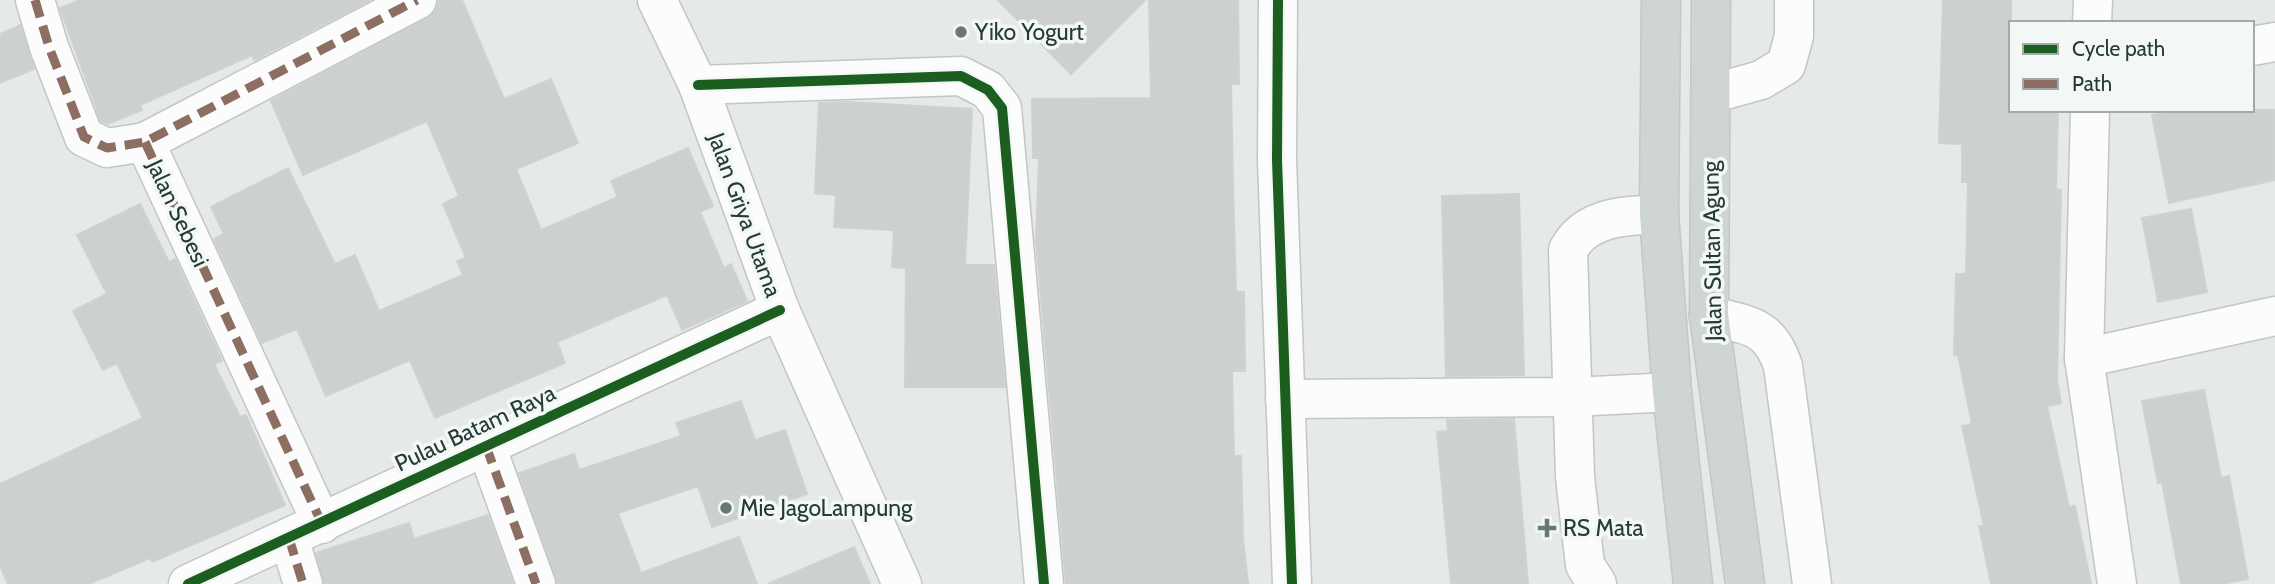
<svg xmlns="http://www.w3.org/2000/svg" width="2275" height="584" font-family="Cabin,sans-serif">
<rect width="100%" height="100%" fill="#e5e9e7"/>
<g fill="#ccd0cf" stroke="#ced2d0" stroke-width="2">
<polygon points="80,0 370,0 254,60 252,55 140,105 142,110 108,124 101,121 60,8"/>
<polygon points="439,0 462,0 504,99 551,79 578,143 516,169 541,230 618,197 611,181 688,148 713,206 700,212 724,268 731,264 747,301 682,330 667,295 557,342 565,363 435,418 410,360 326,396 297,329 262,343 214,239 224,234 211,207 288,168 335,264 355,255 379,311 463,275 457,261 466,258 443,204 459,196 427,121 303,175 271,101 427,19 436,11"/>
<polygon points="998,0 1145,0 1071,74"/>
<polygon points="1149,0 1238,0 1239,84 1231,84 1233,186 1236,292 1244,292 1245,371 1232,371 1234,456 1241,456 1243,539 1248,584 1066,584 1036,241 1039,158 1033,158 1032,99 1151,98"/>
<polygon points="1943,0 2011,0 2011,110 2058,110 2056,189 2061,190 2057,381 2061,403 2047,406 2069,507 2075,506 2091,584 1991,584 1979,526 1984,526 1962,426 1972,424 1958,355 1954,355 1956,274 1966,274 1968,182 1962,182 1962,144 1939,143"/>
<polygon points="20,25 34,69 0,83 0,34"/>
<polygon points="848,102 972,109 965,265 994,265 1005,387 905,387 906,268 892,267 894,230 834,227 836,195 815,193 819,103"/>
<polygon points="2177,110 2275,110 2275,180 2169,203 2152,115"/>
<polygon points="1519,194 1524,375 1446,376 1442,196"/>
<polygon points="140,204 169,262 175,259 222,361 214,364 240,417 246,415 285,505 152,562 150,558 89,584 8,584 0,566 0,484 143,418 117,363 103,370 73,311 107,294 77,235"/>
<polygon points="2191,209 2207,292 2158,302 2142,218"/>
<polygon points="2204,390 2221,478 2229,476 2248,579 2221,584 2181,584 2162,482 2158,483 2142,401"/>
<polygon points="741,401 755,440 785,430 807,494 712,527 698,486 618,513 641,573 739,537 757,584 557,584 519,473 574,454 579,470 681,436 676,423"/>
<polygon points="1514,419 1528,584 1451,584 1437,432 1448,431 1447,420"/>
<polygon points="488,515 513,584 324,584 316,553 409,523 414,539"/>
<polygon points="854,547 870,584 768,584"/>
</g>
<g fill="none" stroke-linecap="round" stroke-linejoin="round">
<g stroke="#c2c6c4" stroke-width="41">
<g id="minor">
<polyline points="35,0 49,47 84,137 107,148 145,142 417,0"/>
<polyline points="657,0 698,85 780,310 902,584"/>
<polyline points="1278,0 1277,160 1292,584"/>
<polyline points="2092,23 2093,0"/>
<polyline points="2252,46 2275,42"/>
<polyline points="698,85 961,76 988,90 1002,108 1044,584"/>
<polyline points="1711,94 1761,80 1786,65 1794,36 1794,0"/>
<polyline points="2090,110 2084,358 2117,584"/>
<polyline points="145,142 322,524"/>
<path d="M 1709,315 C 1748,326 1769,324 1783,366 L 1812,584"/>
<polyline points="2084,358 2275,316"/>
<polyline points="1285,399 1573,397 1672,392"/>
<polyline points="486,446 536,584"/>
<polyline points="289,538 303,584"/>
<polyline points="188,584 780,310"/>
<path d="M 1597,584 L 1585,565 L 1575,477 L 1568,250 C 1586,216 1625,216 1659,214"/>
</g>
</g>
<g stroke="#c1c8c6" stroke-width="41">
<g id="major">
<polyline points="1661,0 1659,214 1672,392 1693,584"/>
<polyline points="1711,0 1709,315 1745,584"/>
</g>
</g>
<use href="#minor" stroke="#fbfcfb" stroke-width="38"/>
<use href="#major" stroke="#cfd5d3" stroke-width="38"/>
<g stroke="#8d6e63" stroke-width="9" stroke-dasharray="18 9" stroke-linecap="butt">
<polyline points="35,0 49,47 84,137 107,148 145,142 417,0"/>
<polyline points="145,142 322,524"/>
<polyline points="486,446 536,584"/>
<polyline points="289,538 303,584"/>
</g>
<g stroke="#f3f8f6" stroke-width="15">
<g id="cycleway">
<polyline points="1278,0 1277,160 1292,584"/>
<polyline points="698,85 961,76 988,90 1002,108 1044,584"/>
<polyline points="188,584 780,310"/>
</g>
</g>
<use href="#cycleway" stroke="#1b5e20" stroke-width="10"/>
</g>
<g fill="#687874" stroke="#f3f8f6" stroke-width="2.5">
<circle cx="961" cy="32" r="7"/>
<circle cx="726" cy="508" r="7"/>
<path d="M1543.5 517.5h7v7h7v7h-7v7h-7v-7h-7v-7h7z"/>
</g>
<g text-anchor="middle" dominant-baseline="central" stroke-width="7" stroke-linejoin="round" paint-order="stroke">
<g font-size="23" fill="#243b36" stroke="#f3f8f6" text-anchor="start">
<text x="975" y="32">Yiko Yogurt</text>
<text x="740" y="508">Mie JagoLampung</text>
<text x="1563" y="528">RS Mata</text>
</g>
<g font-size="23" fill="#243b36" stroke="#f3f8f6">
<text transform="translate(178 213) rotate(65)">Jalan Sebesi</text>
<text transform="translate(745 215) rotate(70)">Jalan Griya Utama</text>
<text transform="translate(1712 251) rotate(-91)">Jalan Sultan Agung</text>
<text transform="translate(475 428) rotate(-25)">Pulau Batam Raya</text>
</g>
</g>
<rect x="2009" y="21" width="245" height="91" fill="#f3f8f6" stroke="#a0aca9" stroke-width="2"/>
<rect x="2023" y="44" width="35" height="10" fill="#1b5e20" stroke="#a0aca9" stroke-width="2"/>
<text x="2072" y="56" font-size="21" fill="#243b36">Cycle path</text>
<rect x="2023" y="79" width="35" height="10" fill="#8d6e63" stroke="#a0aca9" stroke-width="2"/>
<text x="2072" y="91" font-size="21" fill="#243b36">Path</text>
</svg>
